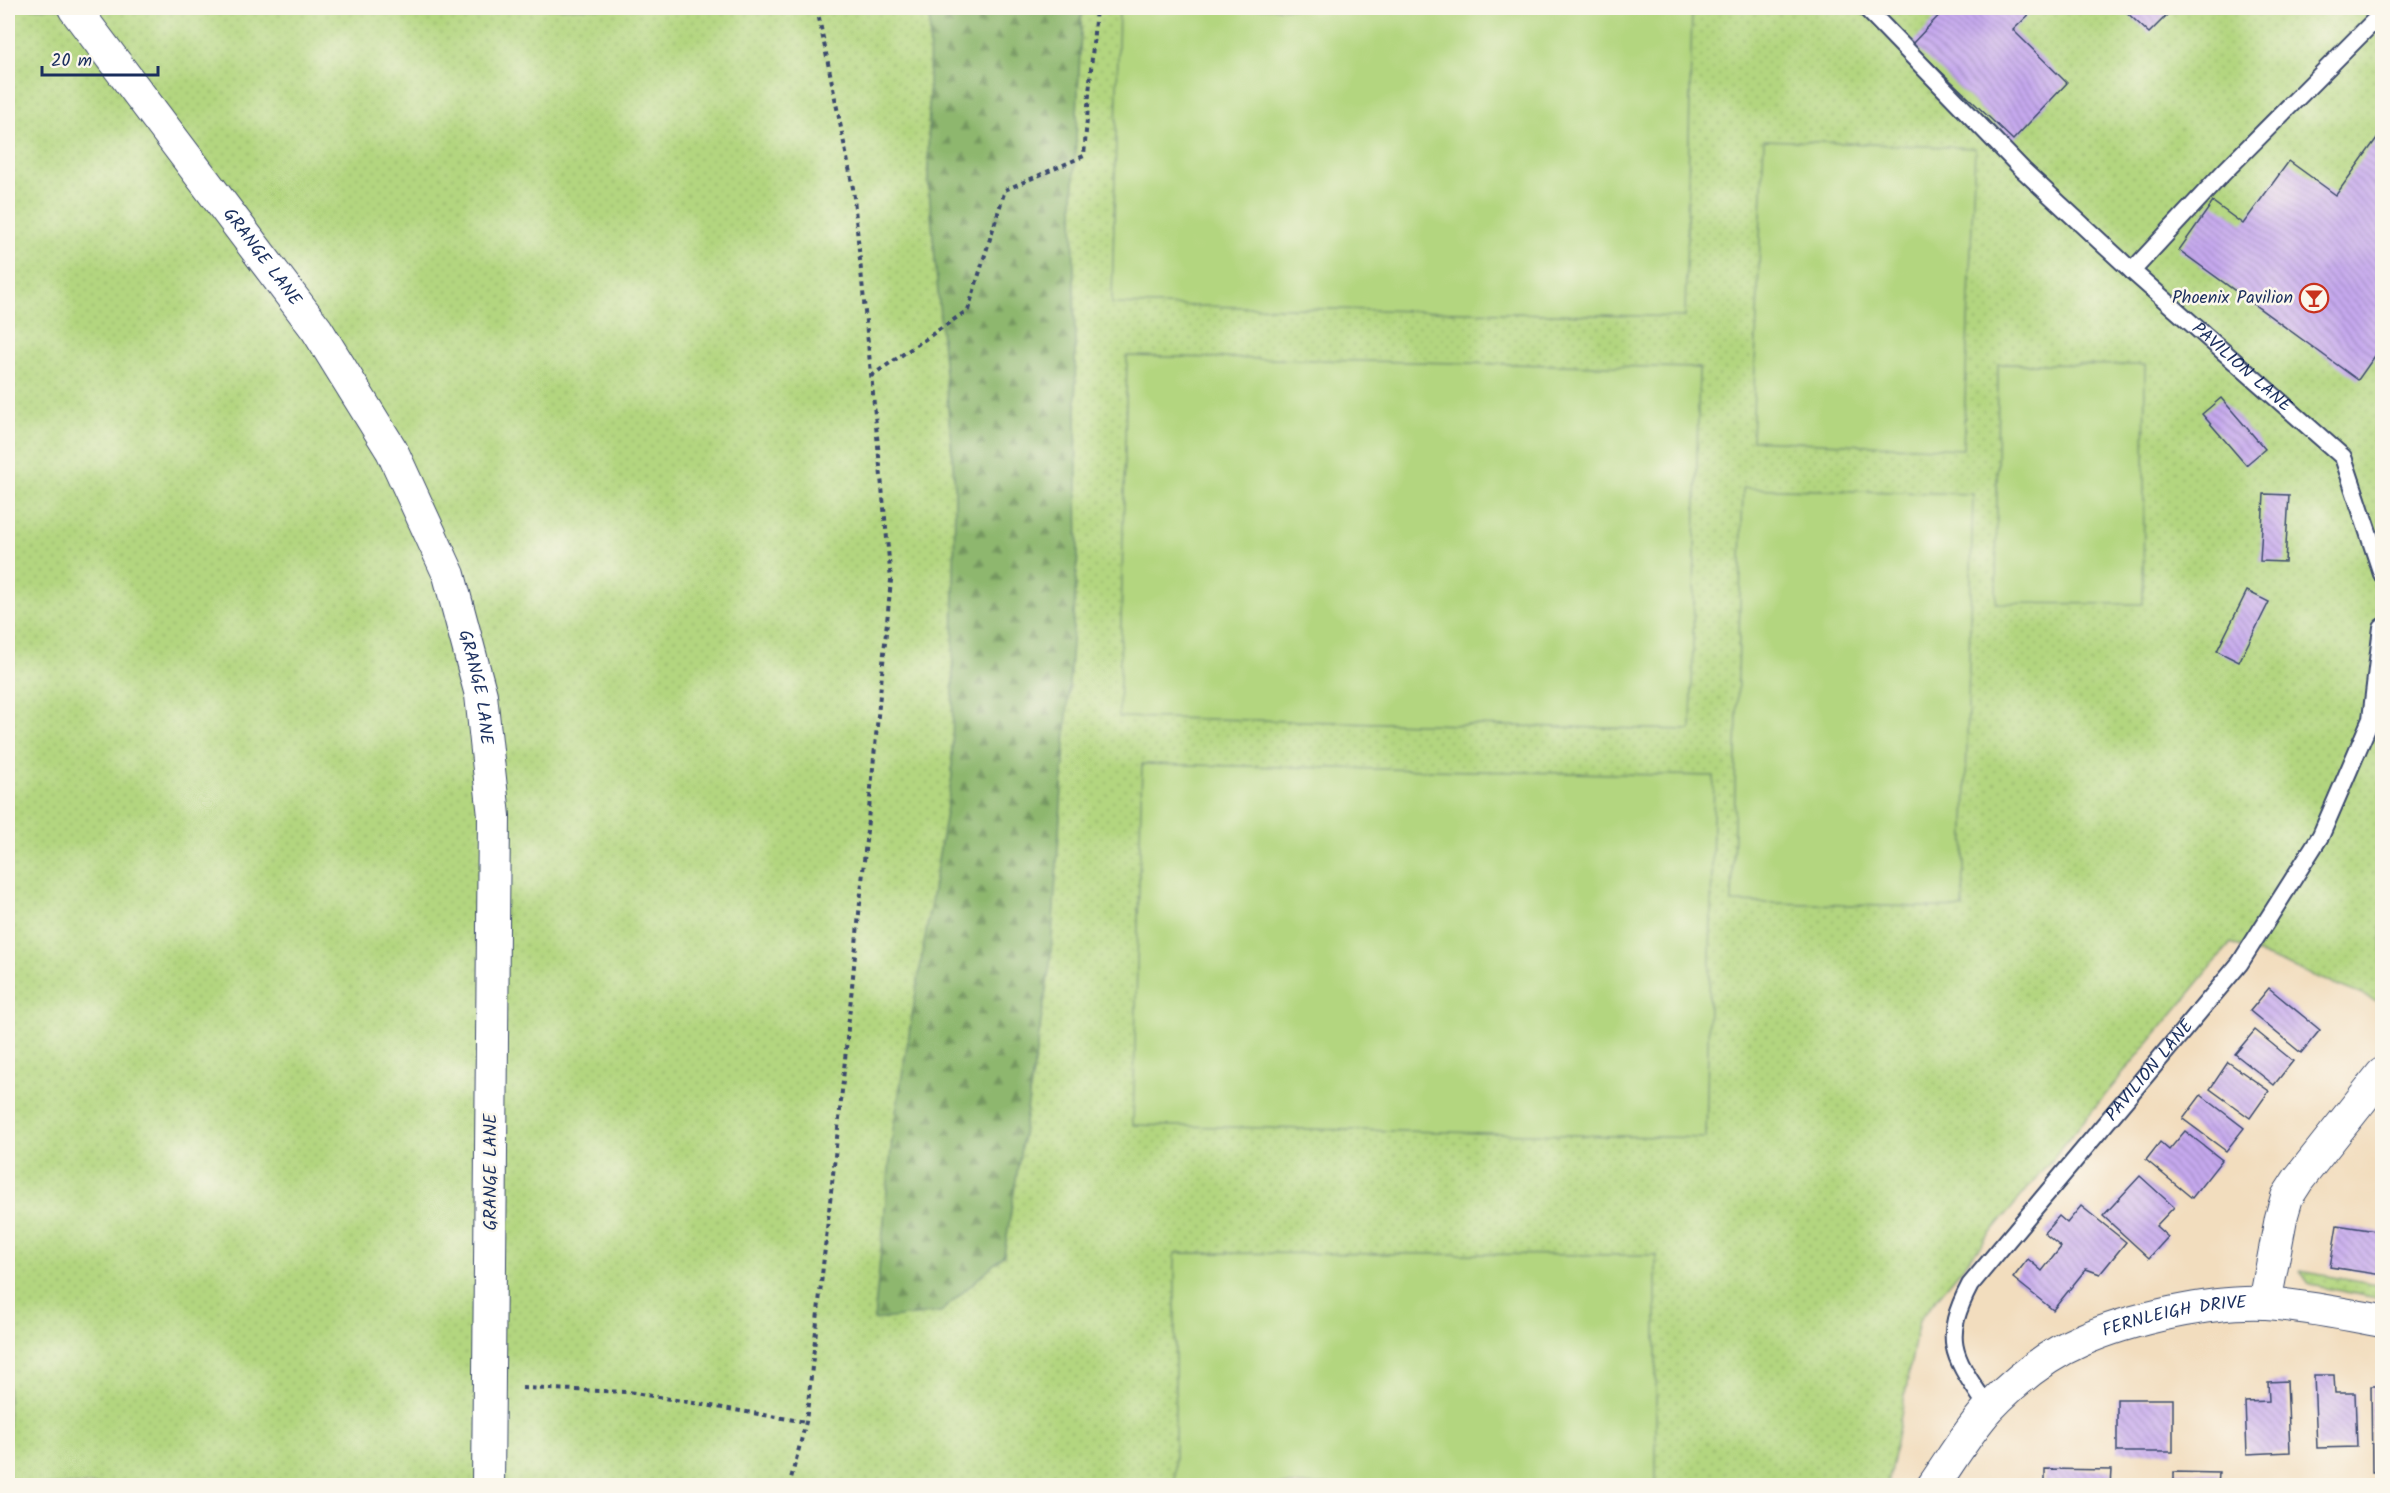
<svg xmlns="http://www.w3.org/2000/svg" width="2390" height="1493" font-family="Kalam,sans-serif">
<defs>
<pattern id="grass-dots" width="8" height="8" patternUnits="userSpaceOnUse" patternTransform="scale(1.5)"><rect width="8" height="8" fill="#b3d67f"/><path d="M2 2h.1M6 6h.1" fill="none" stroke="#99b870" stroke-width="1.8" stroke-linecap="round"/></pattern>
<pattern id="forest-firs" width="22" height="20" patternUnits="userSpaceOnUse" patternTransform="scale(1.5)"><rect width="22" height="20" fill="#8eb76e"/><path d="M5 1l3.5 6h-7zM16 11l3.5 6h-7z" fill="#73955e"/></pattern>
<pattern id="building-back-hatch" width="6" height="6" patternUnits="userSpaceOnUse" patternTransform="scale(1.5)"><rect width="6" height="6" fill="#c6a9ee"/><path d="M-1 5l2 2M0 0l6 6M5-1l2 2" fill="none" stroke="#a08ac4"/></pattern>
</defs>
<rect width="100%" height="100%" fill="#fbf7ec"/>
<filter id="ink" filterUnits="userSpaceOnUse"><feTurbulence type="fractalNoise" baseFrequency=".0167" numOctaves="2"/><feDisplacementMap in="SourceGraphic" scale="12" xChannelSelector="R" yChannelSelector="G"/><feConvolveMatrix kernelMatrix="1 2 1 2 8 2 1 2 1" color-interpolation-filters="sRGB"/></filter>
<filter id="wash" filterUnits="userSpaceOnUse"><feTurbulence type="fractalNoise" baseFrequency=".008" numOctaves="4" result="noise"/><feDisplacementMap in="SourceGraphic" scale="24" xChannelSelector="R" yChannelSelector="G"/><feGaussianBlur stdDeviation="1.35" result="paint"/><feColorMatrix in="noise" values="0 0 0 0 0 0 0 0 0 0 0 0 0 0 0 0 0 1.4 0 .05"/><feComposite in="paint" operator="in"/></filter>
<g filter="url(#wash)">
<rect width="100%" height="100%" fill="#f2ddbe"/>
<g fill="url(#grass-dots)" stroke="#67826e" stroke-width="1.5">
<polygon points="8,8 2382,8 2382,1003 2231,943 1919,1320 1888,1485 8,1485"/>
<polygon points="2300,1271 2382,1286 2382,1299 2310,1285"/>
</g>
<polygon fill="url(#forest-firs)" stroke="#547366" stroke-width="1.5" points="930,8 1082,8 1073,202 1078,554 1050,965 1004,1255 941,1312 874,1320 893,1130 952,776 955,488 928,179"/>
<g fill="#b3d67f" stroke="#67826e" stroke-width="1.5">
<polygon points="1119,8 1692,8 1685,317 1112,304"/>
<polygon points="1764,140 1975,148 1963,449 1752,440"/>
<polygon points="1127,356 1699,368 1691,730 1119,717"/>
<polygon points="1998,364 2145,365 2143,604 1996,603"/>
<polygon points="1743,488 1973,494 1963,908 1732,902"/>
<polygon points="1142,764 1714,776 1706,1138 1133,1125"/>
<polygon points="1175,1253 1656,1255 1656,1485 1175,1485"/>
</g>
<g id="blocks">
<g fill="url(#building-back-hatch)">
<polygon points="1946,8 2036,8 2013,30 2067,83 2013,140 1912,44"/>
<polygon points="2122,8 2174,8 2149,33"/>
<polygon points="2382,131 2382,346 2358,380 2179,250 2213,202 2243,224 2289,161 2336,195"/>
<polygon points="2221,398 2265,449 2246,465 2202,414"/>
<polygon points="2264,494 2289,495 2285,562 2260,561"/>
<polygon points="2247,591 2269,602 2239,662 2217,651"/>
<polygon points="2269,988 2320,1030 2301,1053 2250,1011"/>
<polygon points="2255,1030 2293,1061 2274,1085 2235,1054"/>
<polygon points="2228,1062 2269,1091 2250,1118 2210,1089"/>
<polygon points="2201,1095 2244,1128 2226,1151 2183,1119"/>
<polygon points="2185,1131 2222,1160 2192,1198 2146,1160 2160,1142 2169,1150"/>
<polygon points="2140,1176 2174,1207 2156,1226 2168,1237 2149,1258 2103,1216"/>
<polygon points="2081,1206 2126,1242 2100,1274 2086,1269 2053,1310 2013,1278 2028,1259 2042,1271 2061,1247 2044,1233 2059,1216 2067,1223"/>
<polygon points="2337,1225 2382,1232 2382,1275 2330,1267"/>
<polygon points="2314,1375 2334,1375 2335,1393 2355,1393 2357,1447 2317,1448"/>
<polygon points="2287,1381 2290,1452 2247,1454 2245,1402 2269,1401 2268,1382"/>
<polygon points="2371,1386 2382,1386 2382,1472 2372,1472"/>
<rect x="2117" y="1399" width="56" height="53"/>
<polygon points="2045,1469 2112,1470 2111,1486 2045,1486"/>
<polygon points="2174,1472 2219,1473 2218,1486 2174,1486"/>
</g>
</g>
</g>
<g filter="url(#ink)">
<use href="#blocks" fill-opacity="0" stroke="#3b496c" stroke-width="1.5"/>
<g fill="none" stroke-linecap="round" stroke-linejoin="round">
<g stroke="#3b496c" stroke-width="20">
<g id="lane">
<path id="s1" d="M 1866,8 L 2023,170 L 2132,271 L 2343,457 L 2382,574"/>
<polyline points="2132,271 2223,173 2382,13"/>
<path id="s2" d="M 1989,1409 C 1956,1359 1939,1344 1970,1285 L 2240,963 L 2321,835 L 2371,719 L 2382,627"/>
</g>
</g>
<g stroke="#3b496c" stroke-width="34">
<g id="street">
<path id="s3" d="M 74,8 L 317,330 L 392,451 L 449,575 L 481,695 L 494,816 L 488,1486"/>
<polyline points="2265,1303 2281,1218 2287,1197 2298,1180 2382,1074"/>
<path id="s4" d="M 1933,1486 C 1951,1460 1968,1431 1989,1408 C 2014,1382 2047,1355 2080,1341 C 2129,1319 2213,1300 2266,1303 C 2305,1306 2344,1314 2382,1321"/>
</g>
</g>
<g stroke="#3b496c" stroke-width="4" stroke-dasharray="4.5 4.5" stroke-linecap="butt">
<polyline points="871,376 968,310 1005,190 1084,156 1096,8"/>
<polyline points="522,1388 628,1392 806,1422"/>
<polyline points="789,1486 806,1422 841,1101 891,580 853,188 817,8"/>
</g>
<use href="#lane" stroke="#fff" stroke-width="16"/>
<use href="#street" stroke="#fff" stroke-width="32"/>
</g>
</g>
<defs>
<g id="bar-ring" transform="scale(1.5)"><circle r="9.5" fill="#fbf7ec" stroke="#c8321e" stroke-width="1.5"/><path d="M-6-5H6L.8 .8V4.5H3.5V6h-7V4.5H-.8V.8Z" fill="#c8321e"/></g>
</defs>
<g fill-rule="evenodd">
<use href="#bar-ring" x="2314" y="298"/>
</g>
<g text-anchor="middle" dominant-baseline="central" stroke-width="5" stroke-linejoin="round" paint-order="stroke">
<g font-size="18" fill="#1b2f5e" stroke="#fbf7ec">
<text stroke="none"><textPath href="#s3" startOffset="312">GRANGE LANE</textPath></text>
<text stroke="none"><textPath href="#s1" startOffset="520">PAVILION LANE</textPath></text>
<text stroke="none"><textPath href="#s3" startOffset="798">GRANGE LANE</textPath></text>
<text stroke="none"><textPath href="#s2" startOffset="416">PAVILION LANE</textPath></text>
<text transform="translate(491 1172) rotate(-90)">GRANGE LANE</text>
<text stroke="none"><textPath href="#s4" startOffset="308">FERNLEIGH DRIVE</textPath></text>
</g>
<g font-size="18" fill="#1b2f5e" stroke="#fbf7ec" text-anchor="end">
<text x="2293" y="298">Phoenix Pavilion</text>
</g>
</g>
<rect width="2390" height="1493" fill="none" stroke="#fbf7ec" stroke-width="30"/>
<path d="M42 66v9h116v-9" fill="none" stroke="#1b2f5e" stroke-width="3"/>
<text x="51" y="66" font-size="18" fill="#1b2f5e" stroke="#fbf7ec" stroke-width="4.5" paint-order="stroke">20 m</text>
</svg>
